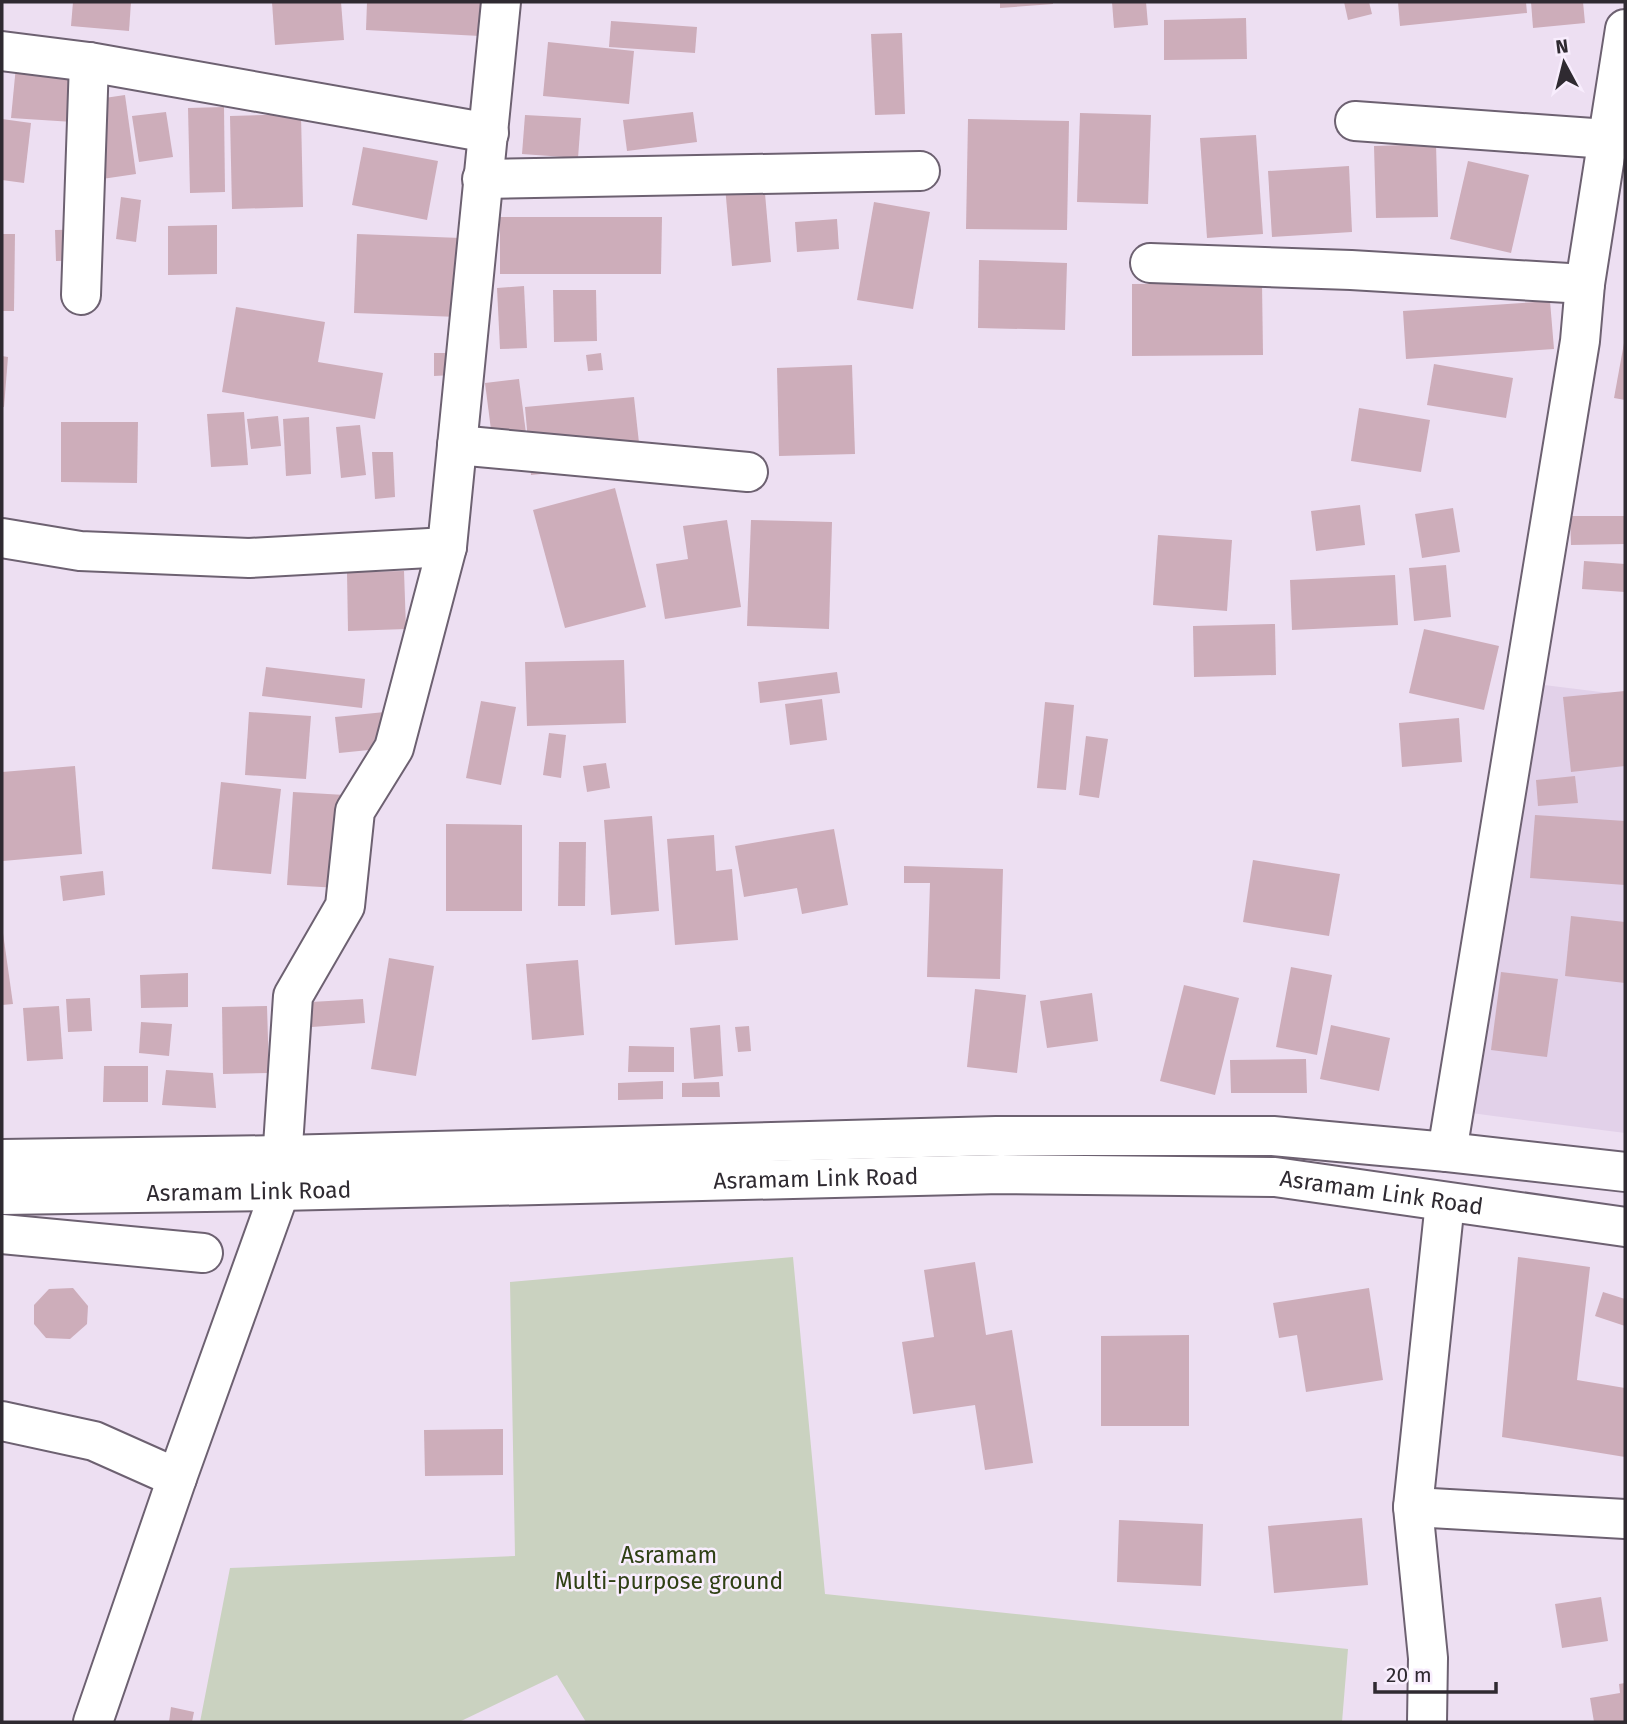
<svg xmlns="http://www.w3.org/2000/svg" width="1627" height="1724" font-family="'Fira Sans',sans-serif">
<rect width="100%" height="100%" fill="#eddff2"/>
<polygon fill="#e2d1e9" points="1536,684 1625,695 1625,1133 1471,1113"/>
<polygon fill="#cad2c0" points="793,1257 825,1594 1348,1649 1342,1722 586,1722 557,1675 459,1722 200,1722 230,1568 515,1556 510,1282"/>
<g fill="#cdadba">
<polygon points="73,2 131,2 129,31 71,26"/>
<polygon points="272,2 341,2 344,40 275,45"/>
<polygon points="367,2 482,2 480,36 366,30"/>
<polygon points="1000,2 1053,2 1053,4 1000,8"/>
<polygon points="1112,2 1146,2 1148,25 1114,28"/>
<polygon points="1344,2 1369,2 1372,14 1348,20"/>
<polygon points="1398,2 1526,2 1527,13 1400,26"/>
<polygon points="1531,2 1583,2 1585,23 1533,28"/>
<polygon points="1246,18 1247,59 1164,60 1164,20"/>
<polygon points="611,21 697,27 695,53 609,47"/>
<polygon points="902,33 905,114 875,115 871,34"/>
<polygon points="548,42 634,51 629,104 543,96"/>
<polygon points="16,66 77,70 73,122 11,118"/>
<polygon points="125,95 136,174 102,179 91,100"/>
<polygon points="224,107 225,192 190,193 188,108"/>
<polygon points="166,112 173,157 139,162 132,116"/>
<polygon points="693,112 697,142 627,151 623,120"/>
<polygon points="1080,113 1151,115 1148,204 1077,202"/>
<polygon points="301,114 303,207 232,209 230,116"/>
<polygon points="525,115 581,118 578,158 522,154"/>
<polygon points="2,119 31,123 24,183 2,180"/>
<polygon points="968,119 1069,121 1067,230 966,229"/>
<polygon points="1256,135 1263,234 1207,238 1200,138"/>
<polygon points="1436,144 1438,217 1376,218 1374,146"/>
<polygon points="363,147 438,161 427,220 352,205"/>
<polygon points="1468,161 1529,175 1511,253 1450,239"/>
<polygon points="1349,166 1352,232 1272,237 1268,171"/>
<polygon points="764,182 771,262 732,266 725,186"/>
<polygon points="121,197 141,200 136,242 116,239"/>
<polygon points="874,202 930,212 913,309 857,300"/>
<polygon points="500,217 662,217 661,274 500,274"/>
<polygon points="837,219 839,249 797,252 795,222"/>
<polygon points="217,225 217,274 168,275 168,226"/>
<polygon points="102,229 103,260 56,261 55,230"/>
<polygon points="2,234 15,234 14,311 2,311"/>
<polygon points="357,234 461,238 458,317 354,313"/>
<polygon points="979,260 1067,263 1065,330 978,328"/>
<polygon points="1262,283 1263,355 1132,356 1132,284"/>
<polygon points="524,286 527,348 500,349 497,288"/>
<polygon points="553,290 596,290 597,341 554,342"/>
<polygon points="1550,301 1554,349 1406,359 1403,311"/>
<polygon points="236,307 325,322 318,362 383,373 375,419 222,392"/>
<polygon points="1624,343 1625,343 1625,400 1614,398"/>
<polygon points="434,353 452,353 453,375 434,376"/>
<polygon points="601,353 603,370 588,371 586,355"/>
<polygon points="2,356 8,357 4,407 2,407"/>
<polygon points="1434,364 1513,378 1506,418 1427,405"/>
<polygon points="852,365 855,454 779,456 777,368"/>
<polygon points="519,379 528,449 494,453 485,383"/>
<polygon points="634,397 639,443 611,467 531,475 525,407"/>
<polygon points="1359,408 1430,420 1421,472 1351,461"/>
<polygon points="244,412 248,465 211,467 207,414"/>
<polygon points="278,416 281,446 251,449 247,419"/>
<polygon points="309,417 311,474 286,476 283,419"/>
<polygon points="61,422 138,422 137,483 61,482"/>
<polygon points="360,425 366,475 341,478 336,427"/>
<polygon points="372,452 393,452 395,497 375,499"/>
<polygon points="615,488 646,607 565,628 533,510"/>
<polygon points="1360,505 1365,545 1316,551 1311,511"/>
<polygon points="1453,508 1460,552 1422,558 1415,514"/>
<polygon points="1570,516 1625,516 1625,544 1571,545"/>
<polygon points="727,520 741,607 665,619 656,564 688,559 683,526"/>
<polygon points="751,520 832,522 829,629 747,626"/>
<polygon points="1158,535 1232,540 1227,611 1153,605"/>
<polygon points="1584,561 1625,564 1625,592 1582,589"/>
<polygon points="1446,565 1451,617 1414,621 1409,568"/>
<polygon points="404,571 406,629 348,631 347,572"/>
<polygon points="1395,575 1398,625 1292,630 1290,580"/>
<polygon points="1275,624 1276,675 1194,677 1193,626"/>
<polygon points="1424,629 1499,646 1484,710 1409,693"/>
<polygon points="624,660 626,723 527,726 525,662"/>
<polygon points="266,667 365,679 362,708 262,696"/>
<polygon points="837,672 840,693 760,703 758,682"/>
<polygon points="1625,691 1625,766 1571,772 1563,697"/>
<polygon points="822,699 827,740 790,745 785,704"/>
<polygon points="481,701 516,707 501,785 466,778"/>
<polygon points="1045,702 1074,705 1066,790 1037,788"/>
<polygon points="249,712 311,716 306,779 245,775"/>
<polygon points="385,712 389,748 339,753 335,717"/>
<polygon points="1459,718 1462,762 1402,767 1399,723"/>
<polygon points="549,733 566,735 561,778 543,775"/>
<polygon points="1086,736 1108,739 1099,798 1079,795"/>
<polygon points="606,763 610,788 587,792 583,766"/>
<polygon points="75,766 82,854 3,861 2,772"/>
<polygon points="1575,776 1578,803 1538,806 1536,780"/>
<polygon points="221,782 281,789 271,874 212,869"/>
<polygon points="293,792 345,795 339,888 287,885"/>
<polygon points="1535,815 1625,821 1625,885 1530,878"/>
<polygon points="652,816 659,911 611,915 604,820"/>
<polygon points="446,824 522,825 522,911 446,911"/>
<polygon points="834,829 848,905 802,914 797,888 744,897 735,846"/>
<polygon points="714,835 716,871 732,869 738,940 675,945 667,839"/>
<polygon points="559,842 586,842 585,906 558,906"/>
<polygon points="1253,860 1340,874 1329,936 1243,922"/>
<polygon points="904,866 1003,869 1000,979 927,977 930,883 904,883"/>
<polygon points="103,871 105,895 63,901 60,876"/>
<polygon points="1571,916 1625,922 1625,983 1565,976"/>
<polygon points="2,926 13,1004 2,1005"/>
<polygon points="389,958 434,966 416,1076 371,1069"/>
<polygon points="578,960 584,1035 532,1040 526,964"/>
<polygon points="1291,967 1332,975 1317,1055 1276,1047"/>
<polygon points="1501,972 1558,979 1547,1057 1491,1050"/>
<polygon points="188,973 188,1007 141,1008 140,975"/>
<polygon points="1184,985 1239,998 1215,1095 1160,1081"/>
<polygon points="975,989 1026,995 1017,1073 967,1067"/>
<polygon points="1092,993 1098,1041 1047,1048 1040,1001"/>
<polygon points="90,998 92,1031 68,1032 66,999"/>
<polygon points="363,999 365,1023 312,1027 311,1002"/>
<polygon points="59,1006 63,1059 27,1061 23,1008"/>
<polygon points="267,1006 269,1073 223,1074 222,1007"/>
<polygon points="141,1022 172,1024 169,1056 139,1053"/>
<polygon points="720,1025 723,1076 694,1079 690,1028"/>
<polygon points="1331,1025 1390,1038 1379,1091 1320,1079"/>
<polygon points="749,1026 751,1051 738,1052 735,1027"/>
<polygon points="629,1046 674,1047 674,1072 628,1072"/>
<polygon points="1306,1059 1307,1093 1231,1093 1230,1060"/>
<polygon points="104,1066 148,1066 148,1102 103,1102"/>
<polygon points="166,1070 213,1073 216,1108 162,1105"/>
<polygon points="663,1081 663,1099 618,1100 618,1083"/>
<polygon points="719,1082 720,1097 682,1097 682,1083"/>
<polygon points="1518,1257 1590,1267 1577,1380 1625,1388 1625,1457 1502,1437"/>
<polygon points="975,1262 986,1335 1012,1330 1033,1463 985,1470 975,1405 913,1414 902,1342 934,1337 924,1270"/>
<polygon points="73,1288 88,1306 87,1324 70,1339 46,1338 34,1324 34,1305 49,1289"/>
<polygon points="1369,1288 1383,1380 1306,1392 1297,1335 1279,1338 1273,1303"/>
<polygon points="1603,1292 1625,1299 1625,1326 1595,1316"/>
<polygon points="1189,1335 1189,1426 1101,1426 1101,1336"/>
<polygon points="503,1429 503,1475 425,1476 424,1430"/>
<polygon points="1362,1518 1368,1585 1274,1593 1268,1526"/>
<polygon points="1119,1520 1203,1524 1201,1586 1117,1582"/>
<polygon points="1601,1597 1608,1641 1562,1648 1555,1604"/>
<polygon points="1625,1683 1625,1722 1594,1722 1590,1698 1620,1693 1619,1684"/>
<polygon points="171,1707 194,1712 192,1722 169,1722"/>
</g>
<g fill="none" stroke-linecap="round" stroke-linejoin="round">
<g stroke="#6d6171" stroke-width="42">
<g id="street">
<polyline points="2,51 89,62 489,133"/>
<polyline points="1355,121 1607,139"/>
<polyline points="482,179 920,171"/>
<polyline points="1150,263 1351,270 1585,284"/>
<polyline points="81,295 89,62"/>
<polyline points="457,445 748,472"/>
<polyline points="2,538 80,551 249,558 447,547"/>
<polyline points="1447,1152 1580,341 1585,284 1625,29"/>
<polyline points="2,1234 203,1253"/>
<polyline points="2,1421 94,1441 177,1478"/>
<polyline points="1413,1507 1625,1519"/>
<polyline points="93,1722 177,1478 280,1191 293,996 345,906 355,811 394,748 447,547 501,2"/>
<polyline points="1427,1722 1428,1658 1413,1507 1445,1202"/>
</g>
</g>
<g stroke="#6d6171" stroke-width="42">
<g id="secondary">
<polyline points="2,1159 282,1155 996,1136 1273,1136 1447,1152 1625,1172"/>
<path id="s1" d="M 2,1195 L 280,1191 L 1001,1174 L 1275,1177 L 1625,1227"/>
</g>
</g>
<use href="#street" stroke="#fff" stroke-width="38"/>
<use href="#secondary" stroke="#fff" stroke-width="38"/>
</g>
<g text-anchor="middle" dominant-baseline="central" stroke-width="5" stroke-linejoin="round" paint-order="stroke">
<g font-size="23" fill="#2f2a31" stroke="#f8edfd">
<text stroke="none"><textPath href="#s1" startOffset="814">Asramam Link Road</textPath></text>
<text stroke="none"><textPath href="#s1" startOffset="247">Asramam Link Road</textPath></text>
<text stroke="none"><textPath href="#s1" startOffset="1381">Asramam Link Road</textPath></text>
</g>
<g font-size="23" fill="#2f4014" stroke="#f8edfd">
<text x="669" y="1555">Asramam<tspan x="669" dy="26">Multi-purpose ground</tspan></text>
</g>
</g>
<rect width="1627" height="1724" fill="none" stroke="#2f2a31" stroke-width="7"/>
<g transform="translate(1564 63) rotate(353)" stroke="#f8edfd" stroke-width="5" paint-order="stroke">
<path d="M0-5L12 26L0 18L-12 26Z" fill="#2f2a31"/>
<text y="-10" font-size="19" font-weight="bold" text-anchor="middle" fill="#2f2a31">N</text>
</g>
<path d="M1375 1682v10h121v-10" fill="none" stroke="#2f2a31" stroke-width="3.5"/>
<text x="1386" y="1682" font-size="21" fill="#2f2a31" stroke="#f8edfd" stroke-width="5" paint-order="stroke">20 m</text>
</svg>
